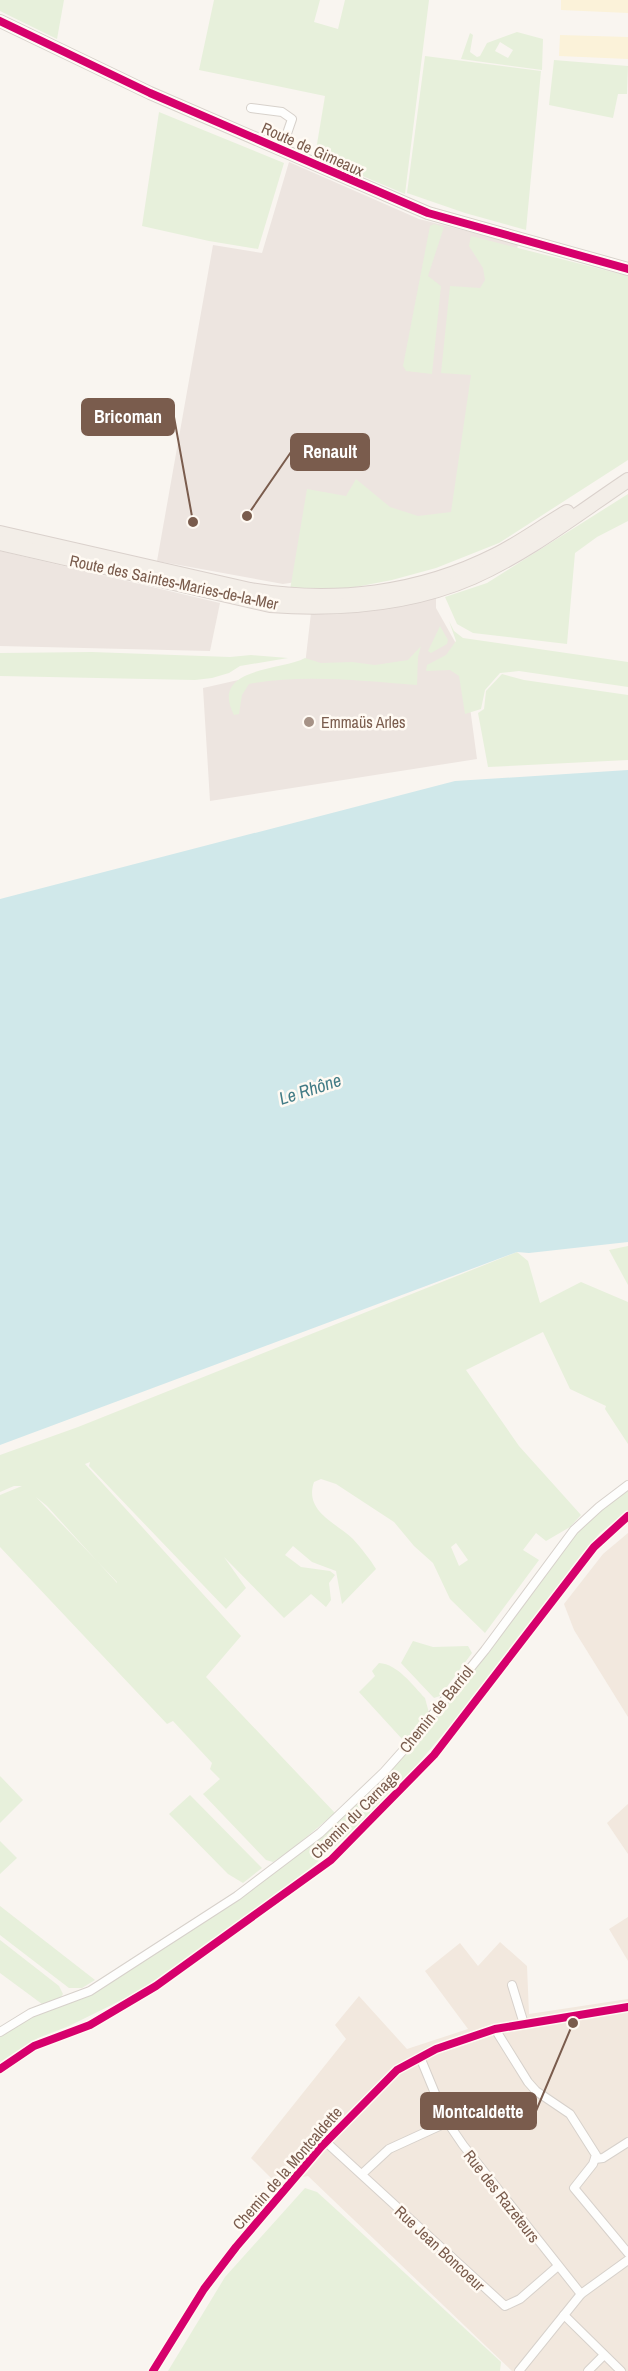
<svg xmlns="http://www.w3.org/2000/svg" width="628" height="2371" font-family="'Archivo Narrow',sans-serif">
<rect width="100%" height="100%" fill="#f9f5f0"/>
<g fill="#f2e8de">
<polygon points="628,1533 628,1717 574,1630 564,1604 603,1554"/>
<polygon points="628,1804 628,1854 607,1823"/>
<polygon points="628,1917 628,1961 609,1929"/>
<polygon points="500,1942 527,1966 529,2014 628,1999 628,2371 512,2371 308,2176 275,2182 251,2158 346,2039 335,2025 359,1996 407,2049 468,2029 425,1971 460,1943 478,1966"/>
</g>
<g fill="#ede5e0">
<polygon points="289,162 419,219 518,244 496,372 443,560 283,584 157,561 213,245 262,253"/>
<polygon points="0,551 220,603 210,651 0,646"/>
<polygon points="436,597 436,608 463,656 477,759 210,801 203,688 305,665 311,613"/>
</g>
<g fill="#e7f0db" fill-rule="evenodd">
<polygon points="0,0 64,0 57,39 0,11"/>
<polygon points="214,0 320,0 314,22 338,29 345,0 429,0 405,194 315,156 325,96 199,70"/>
<path d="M 517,32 L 543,39 L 542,70 L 461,59 L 470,33 L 473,35 L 470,52 L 477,57 L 480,56 L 487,43 ZM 500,42 L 513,50 L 508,58 L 495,51 Z"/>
<polygon points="425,56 541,71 526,230 465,213 407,193"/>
<polygon points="554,60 628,66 627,94 618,94 613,118 549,105"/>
<polygon points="159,112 284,163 258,249 209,241 142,226"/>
<polygon points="434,224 444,227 428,276 441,286 432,374 406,371 403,366 430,226"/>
<polygon points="471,236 628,276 628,460 499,543 436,568 392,580 340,590 290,590 307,489 346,496 356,479 390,507 418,516 451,512 471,375 441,373 450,286 480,288 485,280 483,268 469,246"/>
<polygon points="628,494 628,521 597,537 575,553 567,644 473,633 457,624 445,597 487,583"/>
<polygon points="449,621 454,631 463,638 628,662 628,687 519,671 500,673 485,690 481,709 465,714 459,676 450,670 426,671 427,665 446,655 456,641"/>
<polygon points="440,626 448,640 447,644 431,653 428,651"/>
<path d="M 421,646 L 418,657 L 417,685 C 362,681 303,674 249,684 L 242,695 L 239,714 L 234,715 C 209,667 281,671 305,658 L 321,663 L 352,662 L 375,665 L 408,660 Z"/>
<polygon points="92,652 230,657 251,655 288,658 240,666 229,673 212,678 195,680 0,676 0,653"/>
<polygon points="502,674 524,680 628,695 628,760 488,767 478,713 484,709 486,691"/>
<polygon points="628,1246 628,1285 609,1250"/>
<path d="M 517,1252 L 528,1261 L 540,1303 L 581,1282 L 628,1302 L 628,1444 L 605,1409 L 606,1406 L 570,1389 L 543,1332 L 466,1370 L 519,1446 L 581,1515 L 570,1527 L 546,1541 L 536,1533 L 523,1550 L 539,1560 L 485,1633 L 450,1599 L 433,1563 L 414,1546 L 394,1522 L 336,1484 L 321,1479 L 314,1482 C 304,1511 335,1522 353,1539 C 361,1548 370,1559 376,1569 L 342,1604 L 336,1571 L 312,1562 L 293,1546 L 285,1555 L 301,1567 L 330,1571 L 335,1575 L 329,1583 L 331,1600 L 326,1607 L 311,1594 L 284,1618 L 224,1557 L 246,1588 L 226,1609 L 89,1466 L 90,1462 L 85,1464 L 241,1636 L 206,1677 L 335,1813 L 291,1850 L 273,1862 L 266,1860 L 203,1794 L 220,1779 L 210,1769 L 212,1763 L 173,1721 L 167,1724 L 0,1547 L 0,1495 L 22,1486 L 14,1486 L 0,1492 L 0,1455 L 78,1427 ZM 36,1497 L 47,1506 L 117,1583 L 117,1582 ZM 456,1543 L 468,1560 L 459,1566 L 451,1547 Z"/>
<polygon points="628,1489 628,1511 600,1533 583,1552 477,1694 405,1779 359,1825 296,1881 140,1991 69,2026 38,2038 0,2063 0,2036 27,2019 99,1989 133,1968 309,1846 383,1777 477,1667 574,1534 589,1519"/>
<polygon points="413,1641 433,1647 468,1646 472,1653 440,1696 434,1698 401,1663"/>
<path d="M 379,1663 C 398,1664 413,1686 425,1698 L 429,1713 L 406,1740 L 403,1740 L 359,1692 L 375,1676 L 372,1671 Z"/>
<polygon points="0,1776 23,1800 0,1823"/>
<polygon points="190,1795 262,1868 243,1883 228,1874 169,1814"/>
<polygon points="0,1841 17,1858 0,1874"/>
<polygon points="0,1906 95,1980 82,1988 69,1988 0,1935"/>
<polygon points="0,1940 59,1986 63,1994 60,1998 42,2004 0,1973"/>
<polygon points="305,2188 317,2192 339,2212 501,2362 500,2371 168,2371 225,2277"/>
</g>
<g fill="#fbf2d9">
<polygon points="561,0 628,0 628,13 561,10"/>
<polygon points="560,35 628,37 628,59 559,56"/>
</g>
<polygon fill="#d0e8ea" points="628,770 628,1242 529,1253 517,1252 0,1445 0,899 455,781"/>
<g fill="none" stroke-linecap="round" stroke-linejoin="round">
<g stroke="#d7d1cb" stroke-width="10">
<g id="street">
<polyline points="251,108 282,112 292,119 281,151"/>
<polyline points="512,1985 524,2024"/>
<polyline points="495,2029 528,2082 536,2091 570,2114 596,2155 593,2164 574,2188 628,2253"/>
<polyline points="0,2032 31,2013 90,1991 237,1896 320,1833 384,1772 408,1745 485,1650 574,1530 599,1507 628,1485"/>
<polyline points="420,2057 446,2120 463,2145 581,2294"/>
<polyline points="0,2069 34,2046 90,2025 156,1986 331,1860 434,1755 594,1547 628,1516"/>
<polyline points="326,2142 505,2306 520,2299 558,2266"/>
<polyline points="595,2159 603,2158 628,2142"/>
<polyline points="362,2174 389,2149 448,2122"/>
<polyline points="564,2315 621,2371"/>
<polyline points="153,2371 204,2289 236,2247 321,2147 397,2070 436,2049 495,2029 628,2007"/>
<polyline points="519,2371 581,2294 628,2260"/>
<polyline points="588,2371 604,2355"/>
</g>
</g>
<g stroke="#d9d2cb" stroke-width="14">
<polyline id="secondary" points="0,21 150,93 428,213 628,269"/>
</g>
<g stroke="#dad1cc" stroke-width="16">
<g id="primary">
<path d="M 0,533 L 250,590 C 334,604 419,594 496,555 C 520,543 543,526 567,512"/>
<path d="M 0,543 L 270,605 C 339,610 409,605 473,577 C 529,552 577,514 628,480"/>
</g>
</g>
<use href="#street" stroke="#fefefd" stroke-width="8"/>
<use href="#secondary" stroke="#fefefd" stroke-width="12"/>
<use href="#primary" stroke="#f3eee8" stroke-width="14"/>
<g stroke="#fffaf3" stroke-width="11">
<g id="cycleway">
<polyline points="0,21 150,93 428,213 628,269"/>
<polyline points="0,2069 34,2046 90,2025 156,1986 331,1860 434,1755 594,1547 628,1516"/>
<polyline points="153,2371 204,2289 236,2247 321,2147 397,2070 436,2049 495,2029 628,2007"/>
</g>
</g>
<use href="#cycleway" stroke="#d6006c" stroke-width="8"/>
</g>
<circle fill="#a69286" stroke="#fffaf3" stroke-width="2" cx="309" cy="722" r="6"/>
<g text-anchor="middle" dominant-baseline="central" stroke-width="5" stroke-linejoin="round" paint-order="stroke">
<g font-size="16" fill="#7a5c4d" stroke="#fffaf3">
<text transform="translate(313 149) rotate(24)">Route de Gimeaux</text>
<text transform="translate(174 582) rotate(12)">Route des Saintes-Maries-de-la-Mer</text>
<text transform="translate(436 1709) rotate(-51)">Chemin de Barriol</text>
<text transform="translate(355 1814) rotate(-45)">Chemin du Carnage</text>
<text transform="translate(287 2168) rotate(-49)">Chemin de la Montcaldette</text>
<text transform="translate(502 2196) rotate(52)">Rue des Razeteurs</text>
<text transform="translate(440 2248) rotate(43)">Rue Jean Boncoeur</text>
</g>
<g font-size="16" fill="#7a5c4d" stroke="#fffaf3" text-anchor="start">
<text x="321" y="722">Emmaüs Arles</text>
</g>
<g font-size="18" font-style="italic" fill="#437c86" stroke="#fffaf3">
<text transform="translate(310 1089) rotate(-18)">Le Rhône</text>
</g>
</g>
<path fill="none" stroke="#7a5c4d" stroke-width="2" d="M193 522L174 417M247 516L291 452M573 2023L536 2111"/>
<g fill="#7a5c4d" stroke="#fffaf3" stroke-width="2">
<circle cx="193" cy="522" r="6"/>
<circle cx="247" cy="516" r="6"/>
<circle cx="573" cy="2023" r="6"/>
</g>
<g fill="#7a5c4d" stroke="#7a5c4d" stroke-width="2">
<rect x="82" y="399" width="92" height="36" rx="6"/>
<rect x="291" y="434" width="78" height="36" rx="6"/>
<rect x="421" y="2093" width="115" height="36" rx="6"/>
</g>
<g font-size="18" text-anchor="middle" font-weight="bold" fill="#fff">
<text x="128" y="423">Bricoman</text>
<text x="330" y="458">Renault</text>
<text x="478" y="2118">Montcaldette</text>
</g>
</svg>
